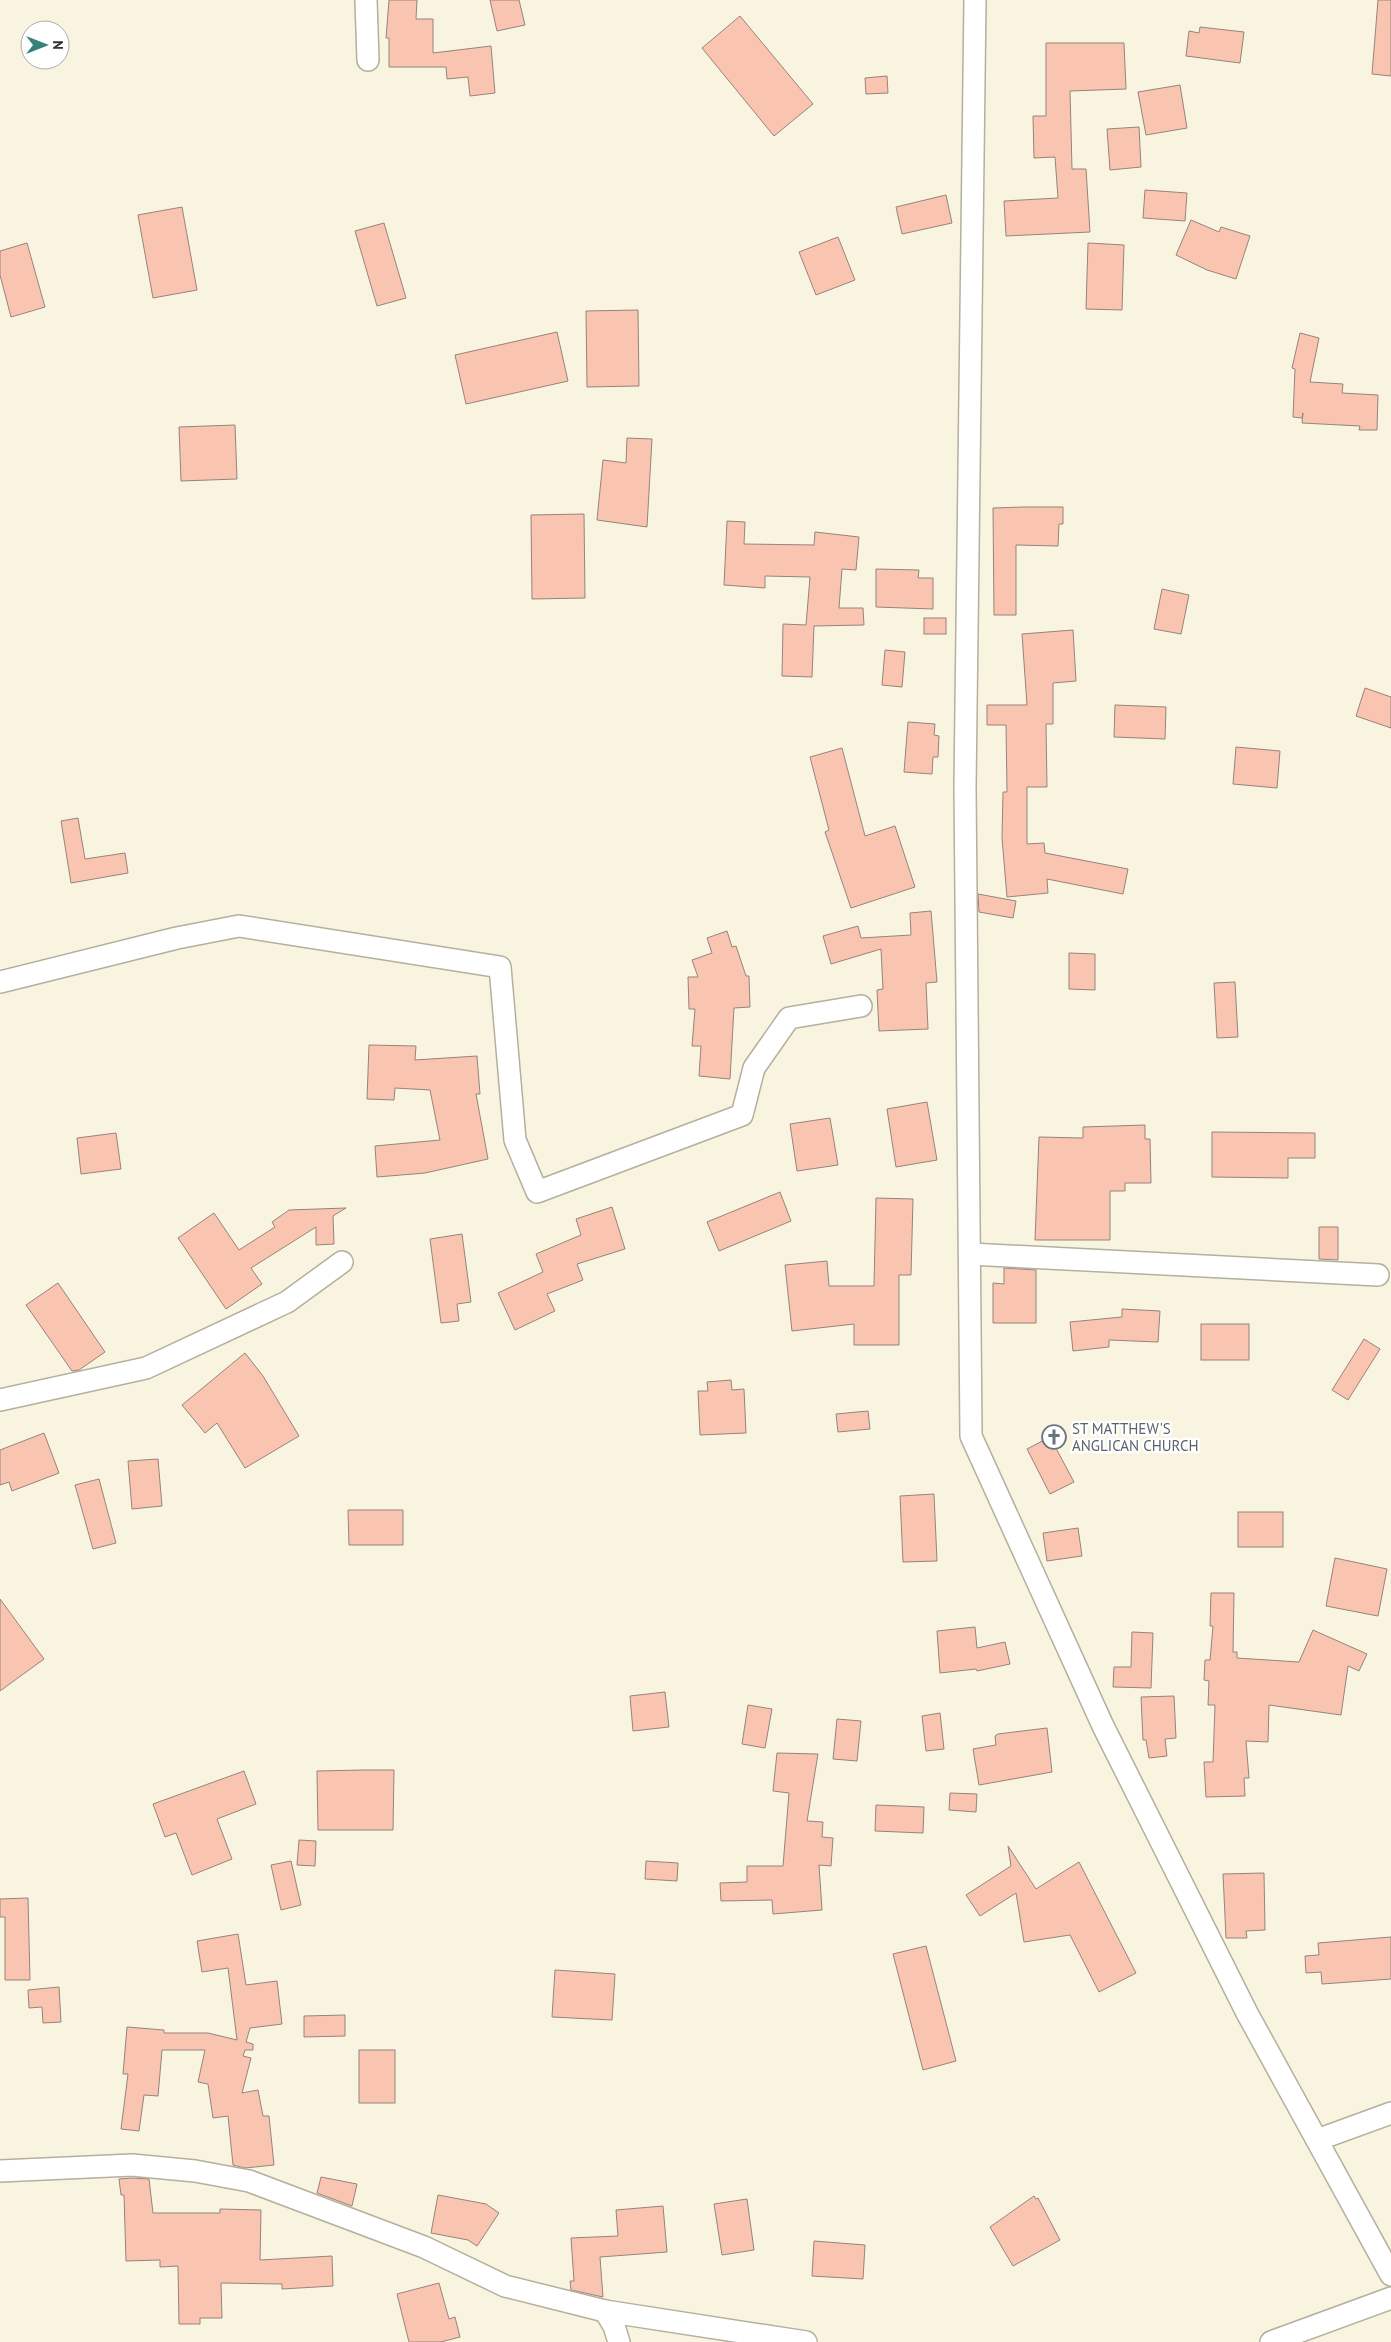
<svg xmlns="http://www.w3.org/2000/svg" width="1391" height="2342" font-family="'PT Sans',sans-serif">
<rect width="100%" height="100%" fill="#f9f4e0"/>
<g fill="#f9c5b1" stroke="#97837c">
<polygon points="389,0 417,0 416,19 433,19 433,53 491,46 495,93 470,96 468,77 447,79 446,67 389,67 389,38 386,38"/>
<polygon points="490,0 519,0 525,25 497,31"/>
<polygon points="1378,0 1391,0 1391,76 1372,74"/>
<polygon points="740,16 813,104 774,136 702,48"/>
<polygon points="1200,27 1244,32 1240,63 1186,56 1189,31 1199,33"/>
<polygon points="1046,43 1124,43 1126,89 1070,91 1072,169 1086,169 1090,232 1006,236 1004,201 1058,198 1055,157 1034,158 1033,116 1046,116"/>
<polygon points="887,76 888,93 866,94 865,78"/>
<polygon points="1180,85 1187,128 1146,135 1138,92"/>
<polygon points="1139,127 1141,167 1110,170 1107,129"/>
<polygon points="1145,190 1187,193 1185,221 1143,218"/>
<polygon points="946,195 952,223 902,234 896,207"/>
<polygon points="182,207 197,290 153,298 138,215"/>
<polygon points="1191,220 1219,232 1221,227 1250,236 1236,279 1207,270 1176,255"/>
<polygon points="384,223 406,298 377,306 355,231"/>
<polygon points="838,237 855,280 816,295 799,252"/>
<polygon points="27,243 45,307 11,317 0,275 0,251"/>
<polygon points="1088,243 1124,245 1122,310 1086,309"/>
<polygon points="638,310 639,386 587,387 586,311"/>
<polygon points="557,332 568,381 466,404 455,355"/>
<polygon points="1300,333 1319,338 1310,382 1343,384 1342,393 1378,395 1377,430 1359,430 1360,426 1302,423 1303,413 1302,418 1293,417 1295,369 1292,368"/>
<polygon points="235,425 237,479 181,481 179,427"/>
<polygon points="627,438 652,439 647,527 597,520 603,460 626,463"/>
<polygon points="1023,507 1063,507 1063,524 1059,524 1058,546 1016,545 1016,615 994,615 993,508"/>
<polygon points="584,514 585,598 532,599 531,515"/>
<polygon points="727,521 745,522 744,544 814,545 815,532 859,537 856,570 842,569 839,608 863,608 864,625 814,626 812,677 782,676 783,624 806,625 810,577 765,576 765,588 724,585"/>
<polygon points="876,569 919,570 918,578 933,578 933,609 876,607"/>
<polygon points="1162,589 1189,595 1181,634 1154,629"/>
<rect x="924" y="618" width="22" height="16"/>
<polygon points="1073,630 1076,681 1053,683 1053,724 1046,724 1047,787 1027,787 1027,844 1044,843 1045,853 1128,869 1123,894 1047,879 1048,893 1007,897 1002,838 1003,792 1007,792 1006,725 987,725 987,705 1027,705 1022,634"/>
<polygon points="885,650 905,652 902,687 882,685"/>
<polygon points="1365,688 1391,697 1391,728 1356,716"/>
<polygon points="1115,705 1166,707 1165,739 1114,737"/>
<polygon points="908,722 935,724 934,735 939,736 938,757 933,757 932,774 904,772"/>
<polygon points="1236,747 1280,751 1277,788 1233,784"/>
<polygon points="842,748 865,836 895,826 915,887 851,908 825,832 829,830 810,757"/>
<polygon points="78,818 85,859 125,853 128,873 71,883 61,821"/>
<polygon points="978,894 1016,901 1013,918 979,912"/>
<polygon points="931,911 937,982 926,983 928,1029 879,1031 877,990 883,989 881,949 831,964 823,936 858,926 861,938 911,935 910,913"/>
<polygon points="727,931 732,947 736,946 746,976 749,976 750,1007 734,1008 730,1079 699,1076 701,1046 692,1046 695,1009 689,1009 688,977 698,977 692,960 712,953 707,938"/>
<polygon points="1069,953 1095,954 1095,990 1069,989"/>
<polygon points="1235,982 1238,1037 1217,1038 1214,983"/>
<polygon points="369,1045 416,1046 415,1060 477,1056 480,1094 476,1094 488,1159 425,1173 377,1177 375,1146 440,1140 430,1090 395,1088 394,1100 367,1099"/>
<polygon points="927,1102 937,1160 896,1167 887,1109"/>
<polygon points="830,1118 838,1165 797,1171 790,1124"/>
<polygon points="1145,1125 1145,1139 1150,1139 1151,1183 1125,1183 1125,1191 1110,1191 1110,1240 1035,1240 1039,1137 1083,1138 1083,1127"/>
<polygon points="1212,1132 1315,1133 1315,1158 1288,1158 1288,1178 1212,1177"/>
<polygon points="116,1133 121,1169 81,1174 77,1138"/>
<polygon points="780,1192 791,1221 719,1251 707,1222"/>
<polygon points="876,1198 913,1199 911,1275 899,1275 899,1345 854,1345 854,1324 792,1331 785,1265 827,1261 829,1286 874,1286"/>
<polygon points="612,1207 625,1249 577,1264 583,1280 547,1294 555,1311 515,1330 498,1293 543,1272 536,1254 581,1235 576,1219"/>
<polygon points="346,1208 333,1216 334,1244 316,1245 316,1227 251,1268 262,1284 226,1309 178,1238 214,1213 239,1250 275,1227 272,1222 289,1210"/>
<polygon points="1319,1227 1338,1227 1338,1260 1319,1259"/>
<polygon points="462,1234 471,1302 457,1304 459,1321 441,1323 430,1239"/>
<polygon points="1004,1268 1036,1270 1036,1323 993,1323 993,1283 1004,1284"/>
<polygon points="58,1283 105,1352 79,1370 72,1371 26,1305"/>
<polygon points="1122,1309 1160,1311 1158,1342 1109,1340 1109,1347 1073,1351 1070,1322 1122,1317"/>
<rect x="1201" y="1324" width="48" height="36"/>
<polygon points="1364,1339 1380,1349 1348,1400 1332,1390"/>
<polygon points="245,1353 263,1376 299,1436 245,1468 217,1423 205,1433 182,1405"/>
<polygon points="731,1380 732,1390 744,1389 746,1433 700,1435 698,1391 708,1391 707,1382"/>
<polygon points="868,1411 870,1429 838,1432 836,1414"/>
<polygon points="44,1433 59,1473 12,1491 9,1482 0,1485 0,1450"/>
<polygon points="1050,1437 1074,1482 1050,1494 1027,1449"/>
<polygon points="158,1459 162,1506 132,1509 128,1461"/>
<polygon points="99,1479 116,1543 93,1549 75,1485"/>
<polygon points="934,1494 937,1561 903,1562 900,1496"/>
<polygon points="348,1510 403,1510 403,1545 349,1545"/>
<rect x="1238" y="1512" width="45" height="35"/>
<polygon points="1078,1528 1082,1556 1047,1561 1043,1533"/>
<polygon points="1335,1558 1387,1569 1378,1616 1326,1606"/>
<polygon points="1211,1593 1234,1593 1233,1652 1237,1652 1237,1658 1299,1662 1313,1630 1367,1654 1359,1671 1348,1666 1341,1715 1269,1705 1268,1742 1246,1741 1249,1778 1244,1778 1245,1796 1206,1797 1204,1762 1213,1762 1215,1705 1208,1705 1209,1681 1204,1680 1205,1660 1210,1660 1213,1626 1210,1626"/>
<polygon points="0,1599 44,1659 0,1691"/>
<polygon points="975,1627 977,1648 1005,1642 1010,1664 977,1671 976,1669 940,1673 937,1631"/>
<polygon points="1132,1632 1153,1633 1151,1688 1113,1687 1114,1667 1131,1667"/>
<polygon points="665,1692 669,1727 633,1731 630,1696"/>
<polygon points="1174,1696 1176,1738 1165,1739 1167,1756 1149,1758 1146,1740 1143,1740 1141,1697"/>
<polygon points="748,1705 772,1709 765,1748 742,1744"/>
<polygon points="940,1713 944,1749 926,1751 922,1716"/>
<polygon points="837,1719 861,1721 857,1761 833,1759"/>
<polygon points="1047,1728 1052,1772 979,1785 973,1749 996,1745 995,1736 998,1734"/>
<polygon points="777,1753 818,1754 807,1821 823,1822 822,1837 833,1838 831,1866 819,1865 822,1910 773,1914 772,1900 721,1901 720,1883 747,1882 747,1866 783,1866 789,1793 773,1791"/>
<polygon points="363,1770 394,1770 393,1830 318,1830 317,1771"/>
<polygon points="244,1771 256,1804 217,1819 232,1859 192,1875 176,1833 165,1837 153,1804"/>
<polygon points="950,1793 977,1794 976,1812 949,1810"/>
<polygon points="876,1805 924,1807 923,1833 875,1831"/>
<polygon points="299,1840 316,1841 315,1866 297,1865"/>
<polygon points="1008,1846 1036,1889 1079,1862 1136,1973 1099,1992 1070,1935 1024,1942 1016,1893 980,1916 966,1895 1011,1866"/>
<polygon points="291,1861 301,1905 281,1910 271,1865"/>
<polygon points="646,1861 678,1863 677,1881 645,1879"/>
<polygon points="1264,1873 1265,1930 1246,1931 1247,1938 1226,1938 1223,1874"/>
<polygon points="28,1898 30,1980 5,1980 5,1917 0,1917 0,1899"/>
<polygon points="238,1934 246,1985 277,1981 282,2024 250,2028 246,2042 253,2044 253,2050 245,2050 243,2056 251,2058 242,2093 258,2090 263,2116 269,2116 274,2165 245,2168 233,2165 228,2116 213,2118 208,2084 198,2082 205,2050 162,2050 158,2096 144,2095 139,2131 121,2129 128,2074 123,2074 127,2027 164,2030 164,2033 208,2033 237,2040 228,1968 202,1972 197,1941"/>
<polygon points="1391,1937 1391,1979 1322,1984 1321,1972 1306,1973 1305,1956 1319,1955 1318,1943"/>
<polygon points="926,1946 956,2061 923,2070 893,1954"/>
<polygon points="555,1970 615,1974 612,2020 552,2017"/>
<polygon points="59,1987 61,2022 43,2023 42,2007 29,2008 28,1990"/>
<polygon points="345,2015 345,2036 304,2037 304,2016"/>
<rect x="359" y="2050" width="36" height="53"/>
<polygon points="321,2177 357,2184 352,2206 317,2193"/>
<polygon points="132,2178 149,2179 153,2213 220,2213 220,2209 261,2210 260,2260 332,2256 333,2286 282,2289 282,2284 221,2283 222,2318 200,2318 200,2324 179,2324 178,2266 160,2267 160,2260 126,2261 124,2195 121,2195 119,2179"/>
<polygon points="438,2195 486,2204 499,2213 477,2246 468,2240 431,2233"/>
<polygon points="1034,2196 1036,2199 1038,2198 1060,2240 1013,2266 990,2227"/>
<polygon points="747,2199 754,2250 722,2255 714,2204"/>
<polygon points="663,2206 667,2252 600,2257 603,2297 571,2290 570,2281 574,2281 571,2238 618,2236 616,2210"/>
<polygon points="814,2241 865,2245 863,2279 812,2276"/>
<polygon points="439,2283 449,2319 455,2317 460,2337 441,2342 409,2342 397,2294"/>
</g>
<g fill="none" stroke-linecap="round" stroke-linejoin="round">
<g stroke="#b4b09d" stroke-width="24">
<g id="street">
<polyline points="366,0 368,60"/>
<polyline points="975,0 965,787 971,1436 1103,1726 1247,2013 1391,2275"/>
<polyline points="0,982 177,938 239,926 500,967 515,1140 537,1192 742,1115 754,1068 789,1018 861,1006"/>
<polyline points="970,1254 1378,1275"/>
<polyline points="0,1400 146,1368 287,1302 342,1262"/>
<polyline points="1317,2140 1391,2113"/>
<polyline points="0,2171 132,2165 195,2171 249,2181 424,2247 505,2286 605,2311 806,2342"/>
<polyline points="605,2311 614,2326 619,2342"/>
<polyline points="1271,2342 1391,2298"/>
</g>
</g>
<use href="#street" stroke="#fff" stroke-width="21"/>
</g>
<defs>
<g id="church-ring" transform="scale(1.25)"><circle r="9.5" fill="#fff" stroke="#6b7280" stroke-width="1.5"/><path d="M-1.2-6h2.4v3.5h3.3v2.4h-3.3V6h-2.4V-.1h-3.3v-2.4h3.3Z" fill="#6b7280"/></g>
</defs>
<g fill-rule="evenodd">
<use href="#church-ring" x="1054" y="1437"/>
</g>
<g text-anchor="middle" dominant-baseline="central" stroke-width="5" stroke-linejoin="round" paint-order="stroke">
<g font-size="15" fill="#5b616d" stroke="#fff" text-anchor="start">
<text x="1072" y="1428">ST MATTHEW'S<tspan x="1072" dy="17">ANGLICAN CHURCH</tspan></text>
</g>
</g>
<g transform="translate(45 45) rotate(90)"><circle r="24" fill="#ffffff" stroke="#adadaa"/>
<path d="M0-4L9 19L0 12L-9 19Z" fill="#38807b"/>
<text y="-8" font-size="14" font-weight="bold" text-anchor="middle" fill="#33322a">N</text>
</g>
</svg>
